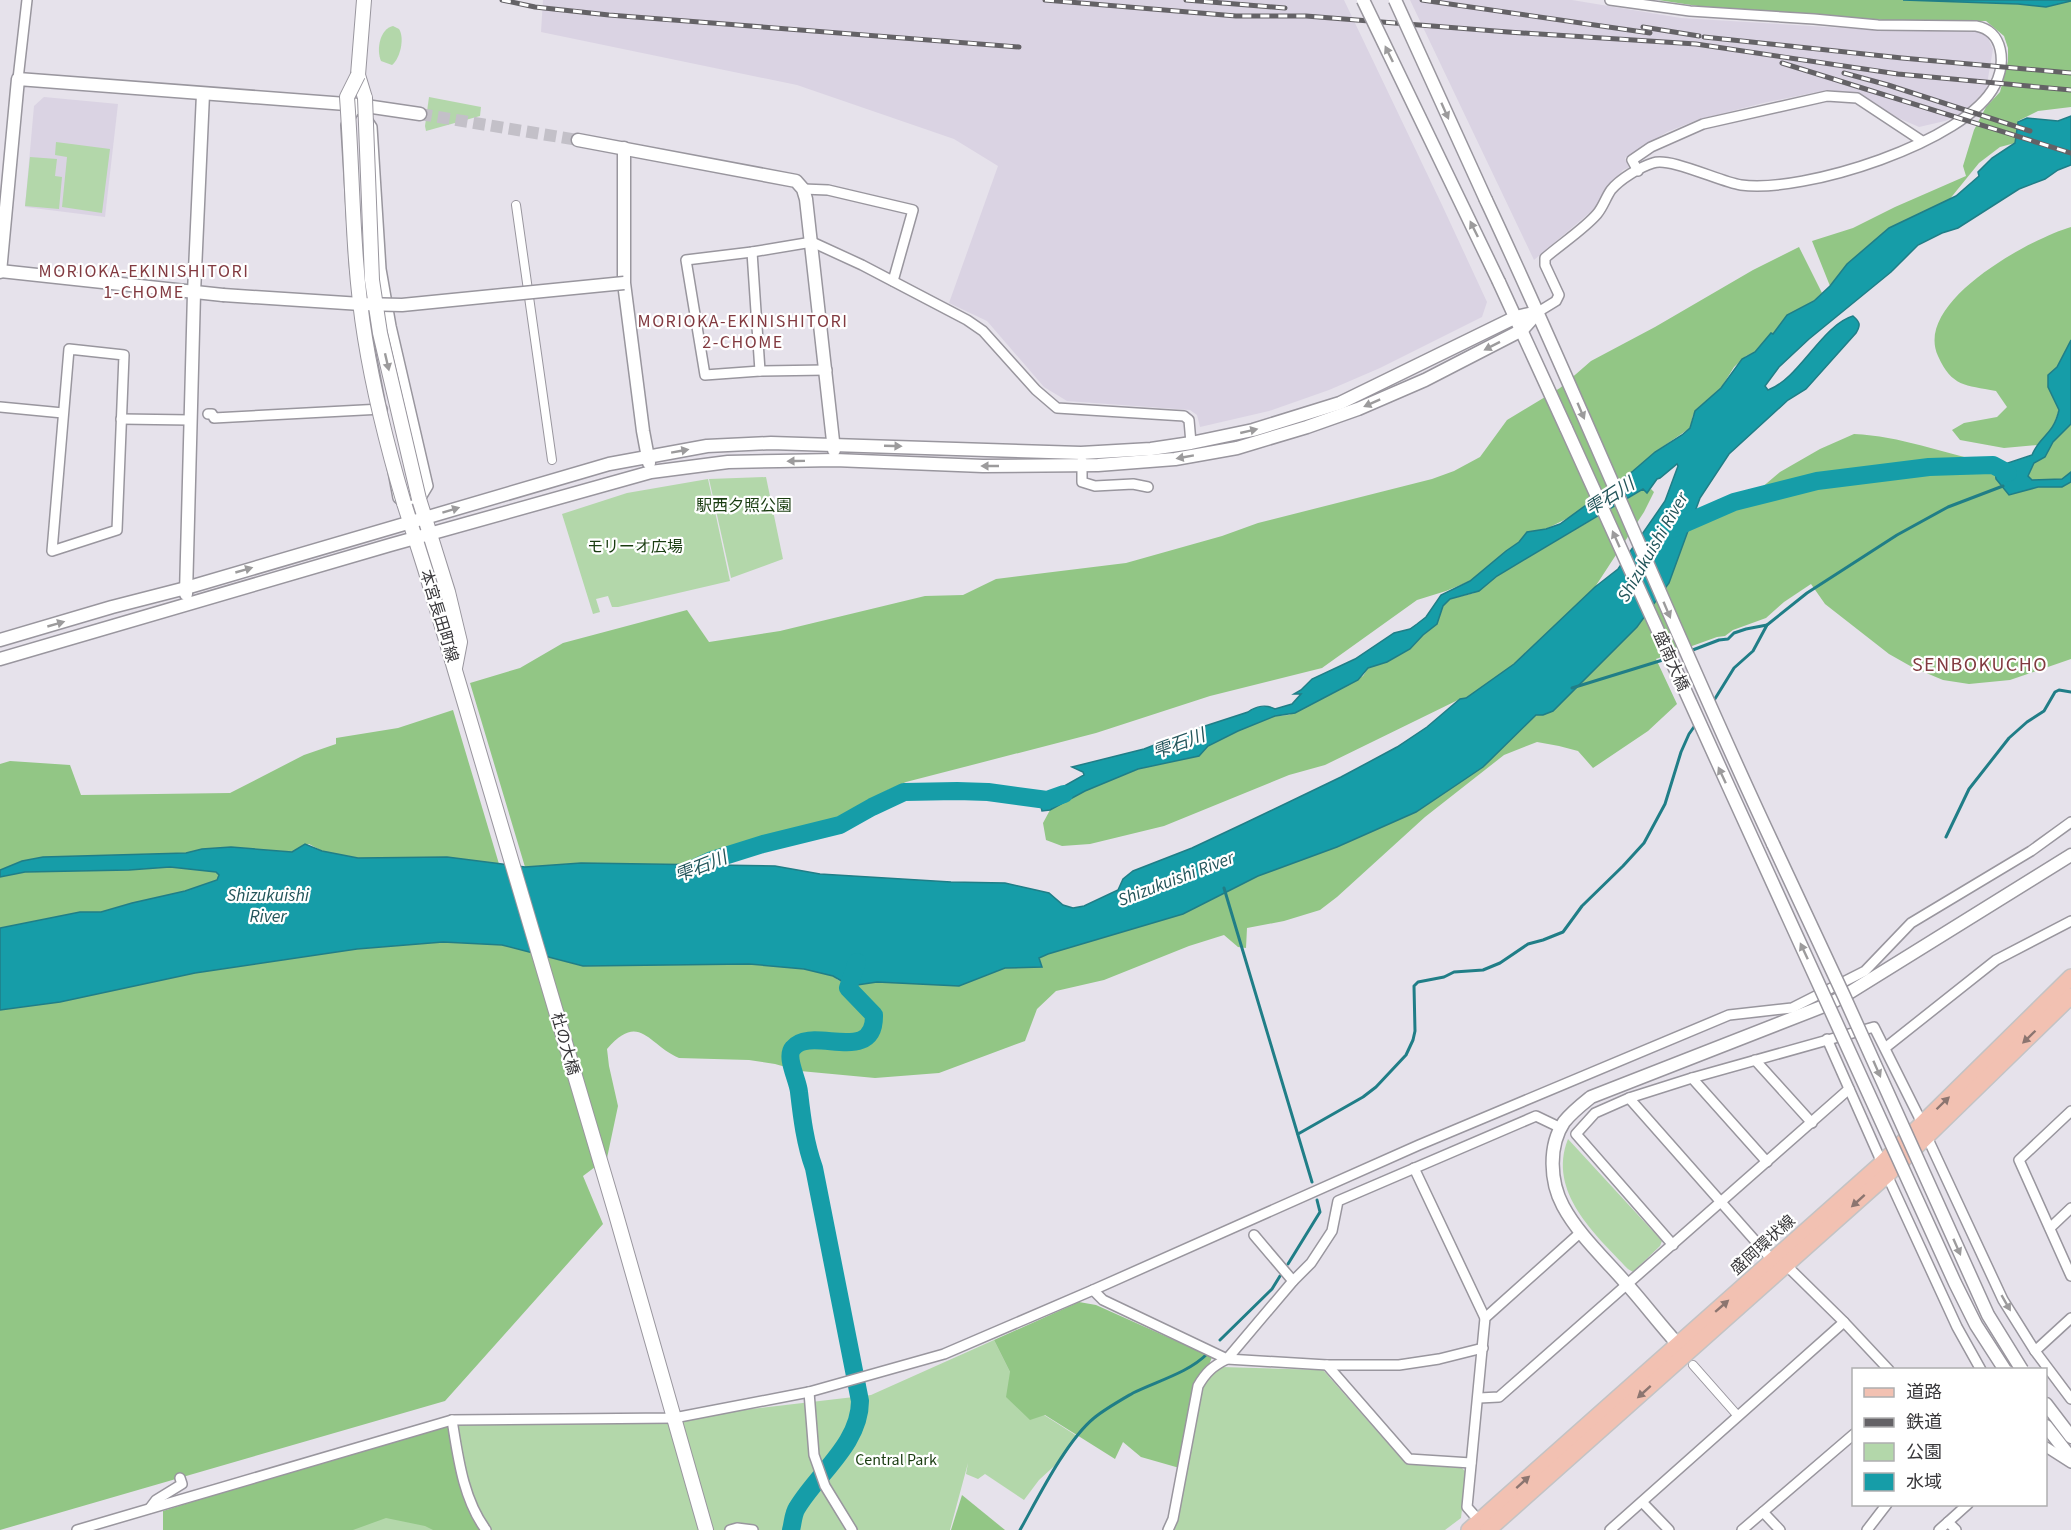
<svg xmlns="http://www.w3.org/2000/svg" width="2071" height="1530" font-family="'Source Sans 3','Noto Sans JP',sans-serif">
<rect width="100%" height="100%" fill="#e6e2eb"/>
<g fill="#dad3e3">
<polygon points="543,0 1344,0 1442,205 1487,302 1482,317 1380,368 1329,390 1269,411 1200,427 1197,415 1190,410 1067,401 1044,387 987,321 949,303 998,166 954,139 797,85 541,32"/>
<polygon points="1410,0 1572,0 1681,18 1875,30 1979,31 1987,36 1993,49 1986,90 1962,114 1945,121 1919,127 1896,117 1858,93 1827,90 1763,103 1697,120 1667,132 1625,158 1630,167 1623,170 1610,184 1594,209 1534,260"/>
<polygon points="44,97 118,104 105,217 25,207 34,106"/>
</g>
<g fill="#b3d7aa">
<path d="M 393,26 L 399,29 C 405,38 400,59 392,65 L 381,61 C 376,49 380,29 393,26 Z"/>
<polygon points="429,97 481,107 480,116 426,131 425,126"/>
<polygon points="56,142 110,149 102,213 62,207 67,157 55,155"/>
<polygon points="30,157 57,159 55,176 62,177 59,209 25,206"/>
<polygon points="766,477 783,559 731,578 709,479"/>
<polygon points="708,479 730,581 618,607 612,607 608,596 596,599 600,612 593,614 562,514 627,493"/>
<path d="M 1568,1139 L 1662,1241 L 1660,1246 L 1633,1272 L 1628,1269 C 1595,1234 1547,1192 1568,1139 Z"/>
<polygon points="994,1340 1010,1372 1044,1415 1077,1436 1063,1458 1039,1480 1024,1500 985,1474 978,1479 966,1474 968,1463 950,1530 190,1530 452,1420 674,1418 871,1395"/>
<polygon points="1222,1367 1323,1370 1406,1464 1462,1468 1466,1472 1461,1518 1445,1530 1168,1530 1206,1373"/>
</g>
<g fill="#92c685">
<polygon points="1658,0 1903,0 2018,4 2046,7 2071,1 2071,107 2038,111 2018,121 2015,143 2000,147 1979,163 1949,200 1889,228 1847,264 1830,286 1812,241 1853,228 1895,207 1966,176 1963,166 1974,130 1986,107 2000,92 2008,61 2008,48 2004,36 1986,21 1909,22 1698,6"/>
<path d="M 2071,227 L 2071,340 L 2057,367 L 2048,375 L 2048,387 L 2059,410 L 2052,429 L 2037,445 L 2004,448 L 1960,440 L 1952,430 L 1964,423 L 1997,417 L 2007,407 L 1996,391 C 1965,385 1952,387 1938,356 C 1913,302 2030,239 2071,227 Z"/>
<polygon points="1799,247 1822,293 1814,301 1787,315 1773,334 1771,333 1755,352 1746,356 1734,367 1721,388 1699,407 1693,415 1690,428 1655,452 1633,471 1592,499 1574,515 1546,529 1527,532 1519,542 1506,551 1470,581 1446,591 1417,600 1322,668 1210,696 1096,733 906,782 888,790 831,822 790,831 696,865 581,863 525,867 470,683 520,668 563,643 687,610 709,642 780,631 925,596 963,595 996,579 1126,563 1222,536 1258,523 1432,479 1454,471 1480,457 1507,420 1560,388 1591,361 1655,327 1753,270"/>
<polygon points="2071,424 2071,472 2062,479 2031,480 2028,477 2034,463 2045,457 2053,442"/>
<path d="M 1854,434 C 1900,436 1943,453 1989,463 L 1981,471 L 1990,468 L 1995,470 L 1996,479 L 2009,495 L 2038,487 L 2062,487 L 2071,482 L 2071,659 L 2010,680 L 1969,684 L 1943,680 L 1912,667 L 1889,654 L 1825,604 L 1811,584 L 1784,602 L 1766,618 L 1733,630 L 1725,636 L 1717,637 L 1656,659 L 1677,704 L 1648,731 L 1593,768 L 1578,751 L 1559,746 L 1537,742 L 1504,755 L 1425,817 L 1337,897 L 1320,910 L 1284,921 L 1247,928 L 1246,948 L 1238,947 L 1224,935 L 1189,946 L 1104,980 L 1056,991 L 1037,1009 L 1025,1041 L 939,1073 L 875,1078 L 800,1071 L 775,1064 L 749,1060 L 679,1058 C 648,1045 640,1011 607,1049 L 609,1066 L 618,1106 L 607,1158 L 583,1176 L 603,1224 L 445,1401 L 0,1530 L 0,1010 L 60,1002 L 195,973 L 357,949 L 443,942 L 502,945 L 583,966 L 749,964 L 804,969 L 833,976 L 838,980 L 857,985 L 877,982 L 959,986 L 1005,968 L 1042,966 L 1039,958 L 1048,954 L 1183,914 L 1258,876 L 1337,847 L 1416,812 L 1483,767 L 1536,715 L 1553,710 L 1637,627 L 1669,583 L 1693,517 L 1732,500 L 1754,494 L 1780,472 L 1820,449 Z"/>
<polygon points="1644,489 1647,492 1651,489 1654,492 1644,512 1595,587 1514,664 1466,699 1460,699 1325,765 1289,775 1164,826 1090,844 1062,846 1046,840 1043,823 1050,810 1085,791 1138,769 1199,756 1208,746 1238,731 1275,716 1289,715 1363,676 1368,668 1387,662 1410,649 1423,635 1437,624 1443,606 1450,599 1474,593 1497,576"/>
<polygon points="453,710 499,864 358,858 322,851 309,844 292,852 231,847 202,849 186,853 43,857 22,861 0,870 0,764 10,761 70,765 81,795 230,793 304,755 336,744 336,738 398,728"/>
<polygon points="170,867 216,872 219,875 217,880 185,891 132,903 101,912 80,912 0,928 0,877 25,872 129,870"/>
<polygon points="1079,1302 1096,1305 1212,1357 1206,1373 1183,1469 1141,1457 1123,1442 1115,1459 1045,1415 1030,1420 1006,1397 1010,1372 994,1340"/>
<polygon points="452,1420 466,1486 486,1530 433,1530 425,1526 386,1518 353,1530 163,1530 163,1511"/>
<polygon points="962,1495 1005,1530 951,1530"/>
</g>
<g fill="#169da8" stroke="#207e87" stroke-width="1.5">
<polygon points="1903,0 2071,0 2071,1 2046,7 2018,4"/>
<path d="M 2071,116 L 2071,165 L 2058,170 L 2045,179 L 2019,189 L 1958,228 L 1942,233 L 1918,245 L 1891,272 L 1809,339 L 1779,367 L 1765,386 L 1768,390 C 1799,379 1822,325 1853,316 C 1860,322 1861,325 1856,333 L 1806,389 L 1788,400 L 1729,454 L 1700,498 L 1669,583 L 1637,627 L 1553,711 L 1543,715 L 1536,715 L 1483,767 L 1416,812 L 1337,847 L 1258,876 L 1183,914 L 1048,954 L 1039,958 L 1042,967 L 1005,968 L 959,986 L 877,982 L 857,985 L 845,983 L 833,976 L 804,969 L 749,964 L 583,966 L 502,945 L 443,942 L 357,949 L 195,973 L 60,1002 L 0,1010 L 0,928 L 80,912 L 101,912 L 132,903 L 185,891 L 217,880 L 219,875 L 216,872 L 170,867 L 129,870 L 25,872 L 0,877 L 0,870 L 22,861 L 43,857 L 186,853 L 202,849 L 231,847 L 292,852 L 305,844 L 322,851 L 358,858 L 447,857 L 525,867 L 581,863 L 775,866 L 820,874 L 951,882 L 1005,883 L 1049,893 L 1063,905 L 1073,908 L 1084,906 L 1118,890 L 1123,879 L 1133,871 L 1192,848 L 1243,824 L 1341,777 L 1397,747 L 1427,727 L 1460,699 L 1466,698 L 1514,664 L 1595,587 L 1618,569 L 1665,501 L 1678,466 L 1677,464 L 1660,478 L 1657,479 L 1647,493 L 1643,489 L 1497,576 L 1479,591 L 1450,599 L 1443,606 L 1437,624 L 1423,635 L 1410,649 L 1387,662 L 1368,668 L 1358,680 L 1335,692 L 1295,713 L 1275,716 L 1238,731 L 1208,746 L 1199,756 L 1138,769 L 1085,791 L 1050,810 L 1042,811 L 1041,807 L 1044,793 L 1059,789 L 1084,775 L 1083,772 L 1072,767 L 1144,749 L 1175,737 L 1191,734 L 1196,729 L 1248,712 C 1256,706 1266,704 1275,709 L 1292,704 L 1301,694 L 1294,694 L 1301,690 L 1312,679 L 1355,659 L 1394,633 L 1410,629 L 1417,624 L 1426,617 L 1441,595 L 1470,581 L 1506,551 L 1519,542 L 1527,532 L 1546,529 L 1560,524 L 1633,471 L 1655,452 L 1682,435 L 1690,428 L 1695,411 L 1721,388 L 1742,359 L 1755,352 L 1771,333 L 1773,334 L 1787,315 L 1814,301 L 1830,286 L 1847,264 L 1889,228 L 1956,196 L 1979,176 L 1978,172 L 1992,158 L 2015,143 L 2018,122 L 2027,118 L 2058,121 Z"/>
<path d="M 2071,340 L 2071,424 L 2053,442 L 2045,457 L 2034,463 L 2028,476 L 2032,480 L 2062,479 L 2071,472 L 2071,482 L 2062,487 L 2038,487 L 2009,495 L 1996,479 L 1995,470 L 1990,468 L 1980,471 L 1990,459 L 1999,466 L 2032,455 C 2040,435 2053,436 2059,410 L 2048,387 L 2048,375 L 2057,367 Z"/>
</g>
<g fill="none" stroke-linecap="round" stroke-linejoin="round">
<g stroke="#207e87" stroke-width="3">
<polyline points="1690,651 1719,640 1728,639 1734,633 1746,629 1767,625"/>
<polyline points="1572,688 1666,659"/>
<polyline points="1713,702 1734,668 1753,651 1767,625 1807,593 1897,535 1948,507 2003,486"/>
<polyline points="1946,837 1969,789 2009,738 2027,722 2044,711 2055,692 2059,690 2071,692"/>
<polyline points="1224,888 1312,1182"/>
<polyline points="1298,1134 1363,1097 1376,1087 1406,1055 1413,1040 1415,1031 1414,986 1418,982 1444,977 1454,972 1483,970 1500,963 1528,944 1543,940 1563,932 1582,906 1623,866 1644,843 1665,804 1681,752 1689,734 1696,724"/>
<polyline points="1288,1264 1320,1212 1317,1200"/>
<polyline points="1220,1340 1272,1289 1280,1276"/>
<path d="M 1020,1530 C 1038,1498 1066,1441 1094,1418 C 1105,1409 1121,1400 1133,1393 C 1157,1381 1188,1373 1207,1354"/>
</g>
<g stroke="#169da8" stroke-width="18">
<polyline points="1672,529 1734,502 1817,481 1929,467 1960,466 1993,465 2008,473"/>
<polyline points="680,875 712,860 763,844 840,825 872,807 904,792 957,791 988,792 1047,800 1064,794"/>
<path d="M 791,1530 C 793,1523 793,1514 797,1508 C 817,1474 860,1444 860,1401 L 814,1168 C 805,1143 802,1118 799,1092 C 798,1080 785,1057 793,1048 C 811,1025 875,1066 874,1015 L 848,988 L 857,962"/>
</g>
<polyline stroke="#c3c0c8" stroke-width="12" stroke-dasharray="12 6" stroke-linecap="butt" points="420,114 578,140"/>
<g stroke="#99969e" stroke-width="10">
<g id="pedestrian">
<polyline points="516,205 552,460"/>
<polyline points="1693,1365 1738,1416"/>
</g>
</g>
<g stroke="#99969e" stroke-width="12">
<g id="minor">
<polyline points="18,79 27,0"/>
<polygon points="357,105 372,127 381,269 391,326 428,486 422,496 403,502 398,498 355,270 346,125"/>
<polyline points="1638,171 1632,160 1651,147 1703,124 1827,96 1857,98 1922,141"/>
<polyline points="803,189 828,190 913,210 893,281"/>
<polyline points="752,252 760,371"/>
<path d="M 1538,312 L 1556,301 L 1559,295 L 1545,265 L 1545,258 C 1561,244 1584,229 1597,214 C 1603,207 1606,197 1611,190 C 1620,179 1640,167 1653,163 C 1671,157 1720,182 1741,185 C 1802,194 1967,142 1995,85 C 2006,63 2004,31 1976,26 L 1878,25 L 1814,19 L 1690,11 L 1610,0"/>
<polygon points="69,349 124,355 117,530 52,551"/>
<polyline points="827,370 760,371 705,375 686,260 752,252 812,242 862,265 967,320 983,331 1036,390 1057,408 1184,416 1189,420 1191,443"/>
<polyline points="0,407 63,413"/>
<polyline points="208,414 212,414 214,418 382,409"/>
<polyline points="121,419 190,420"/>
<polyline points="1082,461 1082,482 1095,486 1133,484 1148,487"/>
<polyline points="1827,1039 1882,1163"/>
<polyline points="1885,1048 1996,960 2071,921"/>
<polyline points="1755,1060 1812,1123"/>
<polyline points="1692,1078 1767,1162"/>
<polyline points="1629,1098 1773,1261"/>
<polyline points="2071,1111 2019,1160 2071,1276"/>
<polyline points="1927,1137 2003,1300 2035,1351 2071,1399"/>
<polyline points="1414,1168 1485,1318"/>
<polyline points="1887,1175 1957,1327 1981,1370"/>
<polyline points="2050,1228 2071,1208"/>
<polyline points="1254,1235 1293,1281"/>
<polyline points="1673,1245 1576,1134 1595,1113 1629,1098 1692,1078 1874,1027 1922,1123"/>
<polyline points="1093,1290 1103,1300 1227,1359 1327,1365 1399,1365 1439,1359 1483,1348"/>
<polyline points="1844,1322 1889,1370"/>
<polyline points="2035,1351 2071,1318"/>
<polyline points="1327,1365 1409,1459 1471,1463"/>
<polyline points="809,1392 814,1455 825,1486 852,1530"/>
<polyline points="1479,1398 1499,1397 1849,1089"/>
<path d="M 452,1420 C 458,1457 463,1499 486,1530"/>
<polyline points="2046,1447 2071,1463"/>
<polyline points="1642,1502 1669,1530"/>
<polyline points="150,1508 156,1500 182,1484 180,1478"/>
<polyline points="1763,1512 1780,1530"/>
<polyline points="1482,1524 1467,1507 1485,1318 1581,1232"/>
<polyline points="77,1530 452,1420 674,1418 809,1392 944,1354 1093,1290 1419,1145 1729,1015 1792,1008 1865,971 1911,923 2031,851 2071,822"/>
<polyline points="730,1530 737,1528 753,1530"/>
<path d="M 1168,1530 L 1173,1519 L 1198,1386 C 1206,1372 1213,1366 1227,1359 L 1293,1281 L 1311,1263 L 1332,1231 L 1338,1201 L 1536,1116 L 1561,1128"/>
<polyline points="1610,1530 1844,1322 1787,1266"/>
<polyline points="1742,1530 1854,1434"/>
<polyline points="1867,1530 1887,1504"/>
<polyline points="1939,1530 1948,1522"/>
<polyline points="1956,1530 1948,1522 1968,1504"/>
</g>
</g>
<g stroke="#99969e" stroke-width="15">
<g id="tertiary">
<polyline points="578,140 796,181 803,189 806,199 834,450"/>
<polyline points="624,148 624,283 643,431 649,463"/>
<path d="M 1486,200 C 1586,413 1673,631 1773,844"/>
<polyline points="0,271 223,295"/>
<polyline points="0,272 18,79 359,105 420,114"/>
<polyline points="1499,282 1566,428"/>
<polyline points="186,594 194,293 203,94"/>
<polyline points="0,640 112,607 186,588 609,464 707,446 771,443 1081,453 1151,449 1191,443 1253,430 1340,403 1516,317 1538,312"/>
<polyline points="0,659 390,545 651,472 728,462 779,461 835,460 983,466 1098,465 1175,459 1237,448 1307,427 1358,409 1425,380 1522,330 1538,312"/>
<path d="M 1684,1351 C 1663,1329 1645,1304 1624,1281 C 1604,1258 1578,1234 1563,1206 C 1550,1182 1548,1146 1564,1122 C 1572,1112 1581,1105 1591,1097 L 1829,1004 L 1844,996 L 2071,855"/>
<polyline points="2046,1404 2071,1437"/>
<polyline points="2046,1426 2071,1458"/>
</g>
</g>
<g stroke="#99969e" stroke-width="16">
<g id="secondary">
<polyline points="364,0 358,75 365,98"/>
<polyline points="419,499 448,592 460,642 455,668"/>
<polyline points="404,503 425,569 615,1211 706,1530"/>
</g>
</g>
<g stroke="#c3c3c4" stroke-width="18">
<g id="primary">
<polyline points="1469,1530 1882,1163 2071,977"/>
<polyline points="1488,1530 1887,1175 2071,996"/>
</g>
</g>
<use href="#pedestrian" stroke="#fff" stroke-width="8"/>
<use href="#minor" stroke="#fff" stroke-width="9"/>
<use href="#tertiary" stroke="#fff" stroke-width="12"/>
<use href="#secondary" stroke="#fff" stroke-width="14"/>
<use href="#primary" stroke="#f2c1b2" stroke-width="15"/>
<g stroke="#646266" stroke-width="5">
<g id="rail">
<polyline points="502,0 535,7 609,15 1019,47"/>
<polyline points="1045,0 1236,16 1306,16 1508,32 1696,44 1898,74 2071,90"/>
<polyline points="1186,0 1285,8"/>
<polyline points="1422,0 1650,33"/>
<polyline points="1643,27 1699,36"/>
<polyline points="1704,37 1902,58 2071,73"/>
<polyline points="1782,63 2071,153"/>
<polyline points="1844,73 1888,85 2030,131"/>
</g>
</g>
<use href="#rail" stroke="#fff" stroke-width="3" stroke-dasharray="9" stroke-linecap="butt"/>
<g stroke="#99969e" stroke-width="15" stroke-linecap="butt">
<g id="tertiary-bridge">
<polyline points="1363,0 1499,282"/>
<polyline points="1395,0 1486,200"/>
<polyline points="223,295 361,304 402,305 624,283"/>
<path d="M 1566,428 C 1694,714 1826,997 1955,1283 L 1976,1325 L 2005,1370"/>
<polyline points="1773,844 1844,996 1988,1315 2022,1370"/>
</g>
</g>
<g stroke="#99969e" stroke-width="16" stroke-linecap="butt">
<g id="secondary-bridge">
<path d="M 358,75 L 347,97 C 353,177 352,259 365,338 C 374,394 388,449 404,503"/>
<polyline points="365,98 372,280 380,333 419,499"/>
</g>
</g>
<use href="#tertiary-bridge" stroke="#fff" stroke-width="12"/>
<use href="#secondary-bridge" stroke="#fff" stroke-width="14"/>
</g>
<defs><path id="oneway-solid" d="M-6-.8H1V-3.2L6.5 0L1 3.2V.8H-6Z" transform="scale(1.5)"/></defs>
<g fill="#9c9b9c">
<use href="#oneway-solid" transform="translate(1389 54) rotate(-116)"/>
<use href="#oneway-solid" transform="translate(1445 111) rotate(66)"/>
<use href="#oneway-solid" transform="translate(1474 229) rotate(-116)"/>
<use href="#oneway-solid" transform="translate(1492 346) rotate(153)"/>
<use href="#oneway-solid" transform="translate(387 362) rotate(77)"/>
<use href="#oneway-solid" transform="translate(1372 403) rotate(156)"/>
<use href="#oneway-solid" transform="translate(1581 411) rotate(67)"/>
<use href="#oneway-solid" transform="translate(1249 431) rotate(-13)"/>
<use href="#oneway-solid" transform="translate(893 446) rotate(2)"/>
<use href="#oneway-solid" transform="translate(680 451) rotate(-10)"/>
<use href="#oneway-solid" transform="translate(1185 457) rotate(170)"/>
<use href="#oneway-solid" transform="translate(796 461) rotate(179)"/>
<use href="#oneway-solid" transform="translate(990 466) rotate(180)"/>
<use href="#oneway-solid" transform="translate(451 510) rotate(-17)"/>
<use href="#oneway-solid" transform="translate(1616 539) rotate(-114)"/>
<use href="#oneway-solid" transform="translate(244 570) rotate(-16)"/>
<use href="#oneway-solid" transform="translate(1667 610) rotate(67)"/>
<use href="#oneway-solid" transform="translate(56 624) rotate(-16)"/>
<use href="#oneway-solid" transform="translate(1722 775) rotate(-115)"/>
<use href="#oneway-solid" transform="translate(1804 951) rotate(-115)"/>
<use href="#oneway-solid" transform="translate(1877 1069) rotate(66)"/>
<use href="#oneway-solid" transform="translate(1957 1247) rotate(66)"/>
<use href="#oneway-solid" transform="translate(2006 1303) rotate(60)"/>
</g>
<g fill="#8c7570">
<use href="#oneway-solid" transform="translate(2029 1037) rotate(136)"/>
<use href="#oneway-solid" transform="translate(1943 1103) rotate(-44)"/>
<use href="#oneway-solid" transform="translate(1858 1201) rotate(138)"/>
<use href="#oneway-solid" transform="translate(1722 1306) rotate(-41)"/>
<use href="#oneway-solid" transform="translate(1644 1392) rotate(138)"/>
<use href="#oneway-solid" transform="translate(1523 1482) rotate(-42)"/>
</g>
<g text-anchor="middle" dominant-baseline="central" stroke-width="4.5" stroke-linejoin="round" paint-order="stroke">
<g font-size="16" fill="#193c10" stroke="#fff">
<text x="744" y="506">駅西夕照公園</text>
<text x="635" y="547">モリーオ広場</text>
<text x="896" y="1460">Central Park</text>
</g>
<g font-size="16" fill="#38373a" stroke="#fff">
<text transform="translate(439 616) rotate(73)">本宮長田町線</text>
<text transform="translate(1671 661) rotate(66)">盛南大橋</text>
<text transform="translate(565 1044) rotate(74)">杜の大橋</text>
<text transform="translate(1763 1245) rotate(-42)">盛岡環状線</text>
</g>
<g font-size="18" letter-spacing="1.5" fill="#823a40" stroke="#fff">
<text x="144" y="271">MORIOKA-EKINISHITORI<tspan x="144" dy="21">1-CHOME</tspan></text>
<text x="743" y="321">MORIOKA-EKINISHITORI<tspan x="743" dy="21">2-CHOME</tspan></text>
</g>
<g font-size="18" font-style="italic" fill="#23555a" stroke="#fff">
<text transform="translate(1610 497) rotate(-33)">雫石川</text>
<text transform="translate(1653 547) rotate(-60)">Shizukuishi River</text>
<text transform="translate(1179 744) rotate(-20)">雫石川</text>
<text transform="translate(701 867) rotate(-22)">雫石川</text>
<text transform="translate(1176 879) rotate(-21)">Shizukuishi River</text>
<text x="268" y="895">Shizukuishi<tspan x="268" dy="21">River</tspan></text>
</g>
<g font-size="20" letter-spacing="1.5" fill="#823a40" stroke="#fff">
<text x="1980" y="665">SENBOKUCHO</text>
</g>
</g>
<rect x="1852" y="1368" width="195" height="138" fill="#ffffff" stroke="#afafb0" stroke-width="1.5"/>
<rect x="1864" y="1388" width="30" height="9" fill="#f2c1b2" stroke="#afafb0" stroke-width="1.5"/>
<text x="1906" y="1398" font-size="18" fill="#38373a">道路</text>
<rect x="1864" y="1418" width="30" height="9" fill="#646266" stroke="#afafb0" stroke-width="1.5"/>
<text x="1906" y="1428" font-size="18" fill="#38373a">鉄道</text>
<rect x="1864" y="1443" width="30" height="18" fill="#b3d7aa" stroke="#afafb0" stroke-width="1.5"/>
<text x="1906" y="1458" font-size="18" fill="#38373a">公園</text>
<rect x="1864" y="1473" width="30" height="18" fill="#169da8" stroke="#afafb0" stroke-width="1.5"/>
<text x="1906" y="1488" font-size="18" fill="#38373a">水域</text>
</svg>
